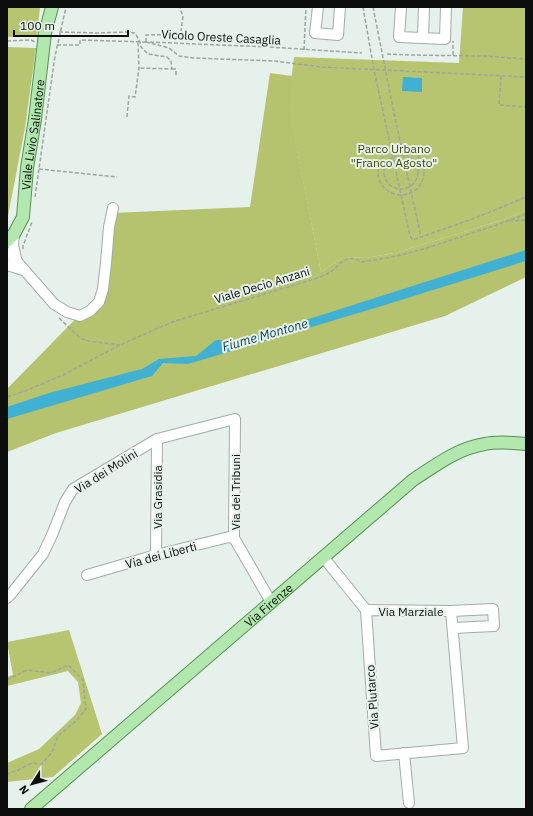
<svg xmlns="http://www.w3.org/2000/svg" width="533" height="816" font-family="'IBM Plex Sans',sans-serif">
<rect width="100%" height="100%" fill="#e6f1ec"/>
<g fill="#b7c470">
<polygon points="7,7 40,7 37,37 7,37"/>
<polygon points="463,7 526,7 526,210 506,219 395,253 366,258 344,257 321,272 288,105 294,57 459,63"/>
<polygon points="7,47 36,48 25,128 7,221"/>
<polygon points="69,630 102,734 53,777 7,782 7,763 39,749 75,715 81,703 78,682 68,671 7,686 7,677 13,675 7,642"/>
</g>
<polygon fill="#b5c26e" points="270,73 292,76 289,108 321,272 344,257 366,258 395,253 506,219 526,210 526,277 445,316 56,433 7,452 7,389 95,299 112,213 250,207"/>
<g fill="#40b1d2">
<polygon points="403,77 422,78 422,92 402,91"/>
<polygon points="526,250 526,261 385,305 188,364 163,363 152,376 7,419 7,407 49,393 142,369 159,359 196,356 216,340 243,340"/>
</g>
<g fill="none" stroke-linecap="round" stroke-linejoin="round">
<g stroke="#a2ada8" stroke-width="12">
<g id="minor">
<polyline points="318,7 315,33 338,35 340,7"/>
<polyline points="401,7 399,37 445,39 446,7"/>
<polyline points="423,38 424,7"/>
<polyline points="14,234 13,245 17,263"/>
<polyline points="7,253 13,257 54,304 67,312 80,316 90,311 99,302 103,289 106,263 109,227 113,208"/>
<polyline points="7,265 23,270"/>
<polyline points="156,555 157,439"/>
<polyline points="324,558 366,610"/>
<polyline points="87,575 156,555 229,537 234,538"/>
<polyline points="7,598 11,594 43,554 52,535 65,502 73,489 157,439 235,419 234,538 271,602"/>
<polygon points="366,610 451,611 463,748 376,756"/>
<polyline points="451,611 493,609 494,626 453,628"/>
<polyline points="404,753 409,803"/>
</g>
</g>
<g stroke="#569153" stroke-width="14">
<g id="major">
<path id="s1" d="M 7,241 L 14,234 L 23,217 L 27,168 L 35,119 L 45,33 L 52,7"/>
<path id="s2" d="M 31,809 L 413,480 C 436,465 458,448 485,444 C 499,441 513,443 526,444"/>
</g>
</g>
<g stroke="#9ea6a2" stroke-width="1.5" stroke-dasharray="4 2" stroke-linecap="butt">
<polyline points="363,7 374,70 410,236 413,240 475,218 526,197"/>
<polyline points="373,7 395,118 421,237"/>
<polyline points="59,32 98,33 127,32 135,33 140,42 141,47 148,54 167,57 171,61 172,69 139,68"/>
<polyline points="7,41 31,40 35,42"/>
<polyline points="146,42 169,48 179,56 193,58 275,61 321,67 526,77"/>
<polyline points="146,42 146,35 177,34 181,31 183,16 181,11 180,7"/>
<polyline points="150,42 269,47 362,53"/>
<polyline points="57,45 80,45 80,40 146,42"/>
<polyline points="304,50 306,7"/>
<polyline points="387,54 410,55 484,56 526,59"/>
<polyline points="453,55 453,41"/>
<polyline points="172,69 176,69 176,75"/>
<polyline points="501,76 499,105 526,107"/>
<polyline points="127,117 129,96 135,97 139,68 138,42"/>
<circle cx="401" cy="172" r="23"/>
<circle cx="401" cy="172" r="17"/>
<polyline points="39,169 117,177"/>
<polyline points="35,197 55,56 66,7"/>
<polyline points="509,221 526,220"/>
<polyline points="23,249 23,246 32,222"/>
<polyline points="59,318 80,338 88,341 120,345"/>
<path d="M 7,397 L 25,391 L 63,375 L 120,345 L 172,322 L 308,281 C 315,279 323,276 329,273 C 342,265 344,252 362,262 L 397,256 L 430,247 L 494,226 L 526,214"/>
<polyline points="7,680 27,670 51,673 68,665 83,680 86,709 76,721 58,736 52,752 42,764 32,763 18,770 7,774"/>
</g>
<use href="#minor" stroke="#fff" stroke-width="10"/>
<use href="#major" stroke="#b2e7ae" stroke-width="12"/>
</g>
<g text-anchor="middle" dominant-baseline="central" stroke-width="4" stroke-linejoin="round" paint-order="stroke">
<g font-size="12" fill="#0b0e0d" stroke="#e6f1ec">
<text transform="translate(221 37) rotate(3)">Vicolo Oreste Casaglia</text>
<text stroke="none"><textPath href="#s1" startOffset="112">Viale Livio Salinatore</textPath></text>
<text transform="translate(262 285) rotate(-17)">Viale Decio Anzani</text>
<text transform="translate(106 471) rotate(-32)">Via dei Molini</text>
<text transform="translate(235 492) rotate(-90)">Via dei Tribuni</text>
<text transform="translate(157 497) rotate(-90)">Via Grasidia</text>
<text transform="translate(161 555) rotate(-15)">Via dei Liberti</text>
<text stroke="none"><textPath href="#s2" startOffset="313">Via Firenze</textPath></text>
<text x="411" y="611">Via Marziale</text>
<text transform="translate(372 697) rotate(-94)">Via Plutarco</text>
</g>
<g font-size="12" fill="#3f4602" stroke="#e6f1ec">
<text x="394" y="148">Parco Urbano<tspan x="394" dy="14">"Franco Agosto"</tspan></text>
</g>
<g font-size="13" font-style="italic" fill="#0d3f4d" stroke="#e6f1ec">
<text transform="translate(265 335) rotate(-16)">Fiume Montone</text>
</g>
</g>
<rect width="533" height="816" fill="none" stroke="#0b0e0d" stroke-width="16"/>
<g transform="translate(32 784) rotate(234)" stroke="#e6f1ec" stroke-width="3" paint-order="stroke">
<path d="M0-3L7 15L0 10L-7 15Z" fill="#0b0e0d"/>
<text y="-6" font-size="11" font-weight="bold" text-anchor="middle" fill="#0b0e0d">N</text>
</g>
<path d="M14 30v6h114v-6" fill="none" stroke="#0b0e0d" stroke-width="2"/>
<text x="20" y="30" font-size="12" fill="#0b0e0d" stroke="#e6f1ec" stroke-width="3" paint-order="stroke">100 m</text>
</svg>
